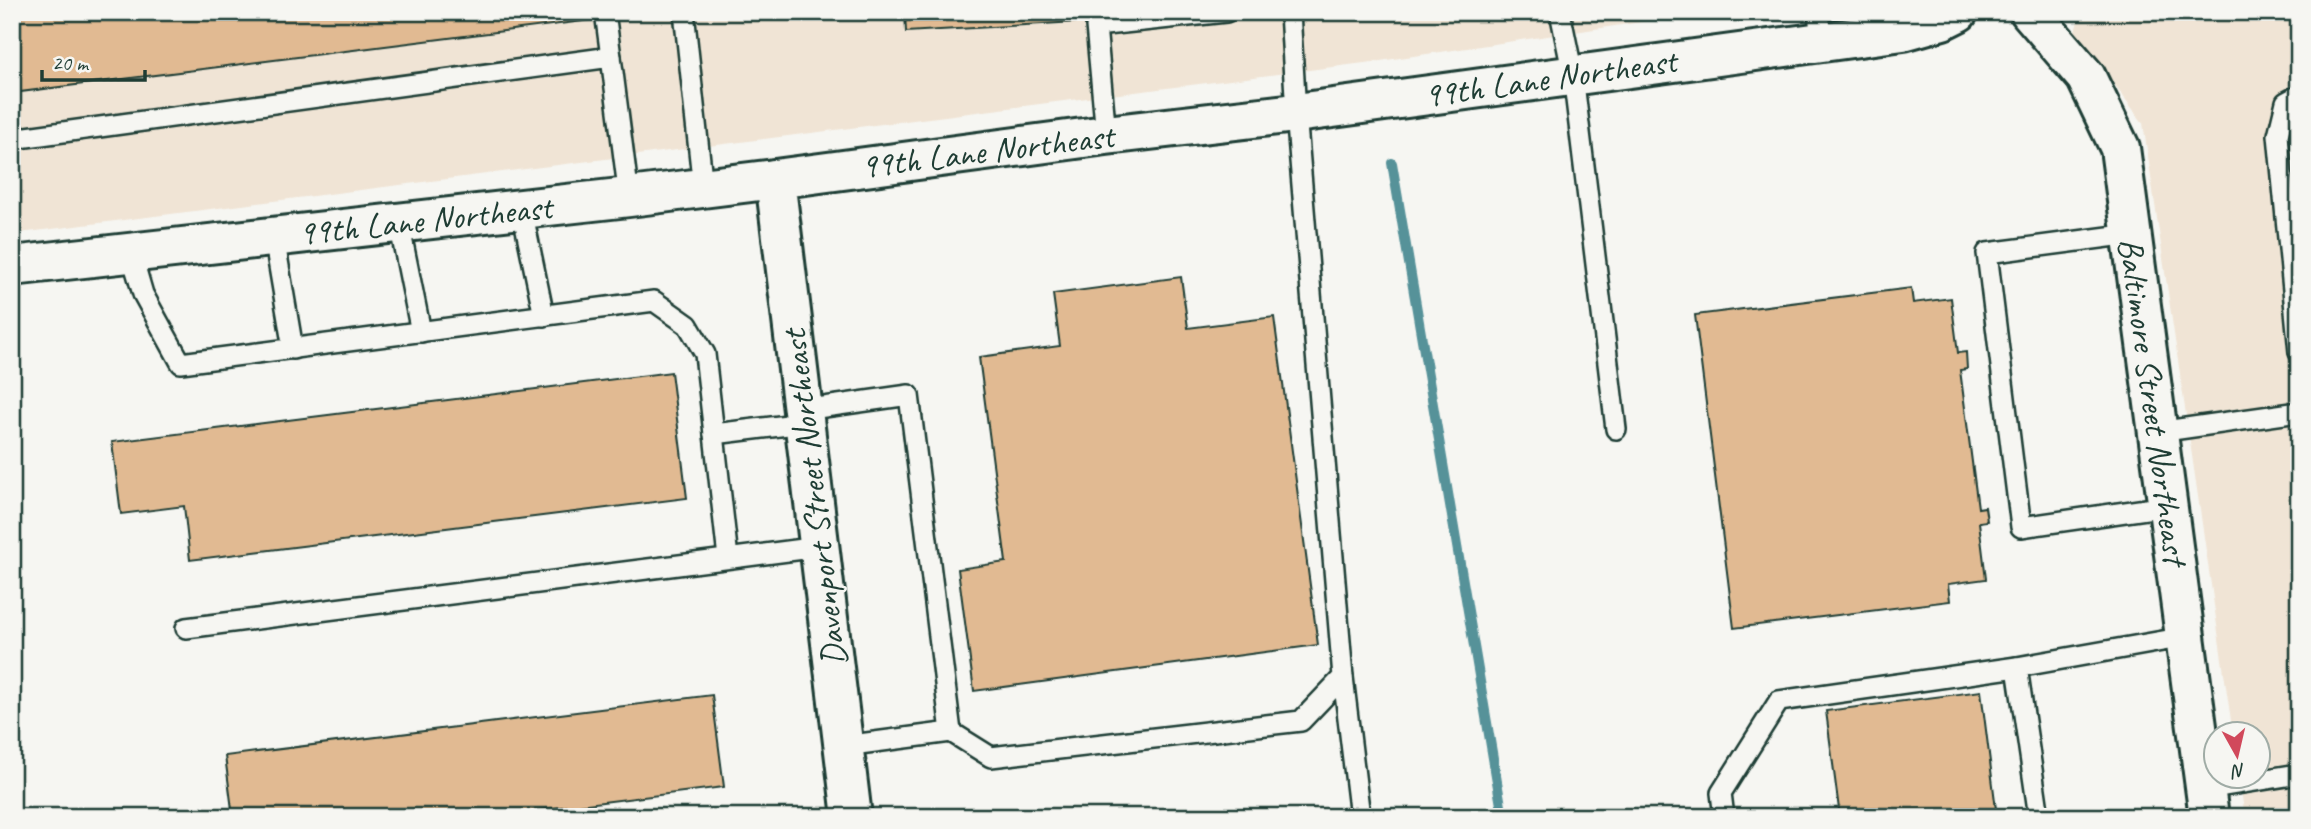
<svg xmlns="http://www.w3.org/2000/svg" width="2311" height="829" font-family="Caveat,sans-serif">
<rect width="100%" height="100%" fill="#f6f6f2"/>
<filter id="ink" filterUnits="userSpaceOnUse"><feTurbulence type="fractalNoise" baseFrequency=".0143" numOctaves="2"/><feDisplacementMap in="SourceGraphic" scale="14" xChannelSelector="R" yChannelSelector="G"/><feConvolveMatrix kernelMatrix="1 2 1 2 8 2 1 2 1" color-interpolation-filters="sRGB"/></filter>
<g filter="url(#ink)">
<g fill="#f0e4d5">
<polygon points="12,12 1708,12 1380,61 12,234"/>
<polygon points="2081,12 2299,12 2299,817 2245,817 2239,777 2258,776 2258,734 2233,734 2143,123 2075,31"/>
</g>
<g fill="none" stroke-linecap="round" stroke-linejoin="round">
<polyline stroke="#579299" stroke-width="10" points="1392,163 1503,817"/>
</g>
<g fill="#e1ba92" stroke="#1f3d34" stroke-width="2">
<polygon points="12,12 591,12 592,20 12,93"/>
<polygon points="905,12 1075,12 1076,22 906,32"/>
<polygon points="1181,277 1188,328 1274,317 1318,645 974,691 958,569 1006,562 979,357 1060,346 1053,294"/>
<polygon points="1911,288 1913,303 1951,298 1958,353 1966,352 1967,369 1960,370 1978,508 1985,507 1987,521 1979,522 1986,579 1948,584 1950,601 1734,628 1695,315"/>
<polygon points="671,372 687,498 190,560 184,506 121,514 112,442"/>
<polygon points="1981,691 1997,817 1840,817 1826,711"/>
<polygon points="712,695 724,787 482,817 233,817 225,756"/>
</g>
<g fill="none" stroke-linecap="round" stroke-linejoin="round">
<g stroke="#1f3d34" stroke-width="24">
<g id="service">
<polyline points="605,12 611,57"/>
<polyline points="684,12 703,188"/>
<polyline points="1560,12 1573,75 1616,429"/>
<polyline points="1818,12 1821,42"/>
<polyline points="2299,95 2286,102 2278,135 2299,352"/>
<polyline points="1106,135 1096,26 1226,12"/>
<polyline points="12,139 611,57 629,197"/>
<polyline points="522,210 544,316"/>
<polyline points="399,223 421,332"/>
<polyline points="2131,234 1987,253 2021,527 2167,506"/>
<polyline points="274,237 293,349"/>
<polyline points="131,253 143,294 181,363 654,301 688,325 705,354 714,434 804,423"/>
<polyline points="803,410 909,395 951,732 844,746"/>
<polyline points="2158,432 2299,412"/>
<polyline points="714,434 728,558"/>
<polyline points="186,628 819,547"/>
<polyline points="1343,677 1360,817"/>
<polyline points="951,732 991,757 1301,721 1343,677 1296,113 1290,12"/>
<polyline points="2205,789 2299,774"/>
<polyline points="1724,817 1721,793 1779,701 2017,667"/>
<polyline points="2039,817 2017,667 2185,637"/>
</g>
</g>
<g stroke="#1f3d34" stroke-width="44">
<g id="minor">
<polyline points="2030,12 2086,77 2120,148 2209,817"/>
<polyline points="12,266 629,197 775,179"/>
</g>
</g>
<g stroke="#1f3d34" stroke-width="44">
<polyline id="tertiary" points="852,817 775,179 1106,135 1296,113 1903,31 1942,20 1958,12"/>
</g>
<use href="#service" stroke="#f6f6f2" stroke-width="19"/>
<use href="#minor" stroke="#f6f6f2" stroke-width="38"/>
<use href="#tertiary" stroke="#f6f6f2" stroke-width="38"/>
</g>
</g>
<g text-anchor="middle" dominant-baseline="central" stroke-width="5" stroke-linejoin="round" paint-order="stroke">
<g font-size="35" fill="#1f3d34" stroke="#f6f6f2">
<text transform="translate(1550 78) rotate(-8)">99th Lane Northeast</text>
<text transform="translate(987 151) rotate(-7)">99th Lane Northeast</text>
<text transform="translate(425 220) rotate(-6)">99th Lane Northeast</text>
<text transform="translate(2153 401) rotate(82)">Baltimore Street Northeast</text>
<text transform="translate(814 498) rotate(-97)">Davenport Street Northeast</text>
</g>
</g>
<rect width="2311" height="829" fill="none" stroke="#f6f6f2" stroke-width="42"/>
<rect x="21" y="21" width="2269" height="787" fill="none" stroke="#1f3d34" stroke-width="2.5" filter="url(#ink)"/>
<g transform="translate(2237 755) rotate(172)"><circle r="33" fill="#f6f6f2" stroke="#a0aca6" stroke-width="2"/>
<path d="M0-5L12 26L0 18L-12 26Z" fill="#d1495b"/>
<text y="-10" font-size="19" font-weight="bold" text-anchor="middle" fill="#1f3d34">N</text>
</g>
<path d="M42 70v10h103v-10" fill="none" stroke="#1f3d34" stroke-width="3.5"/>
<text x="52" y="70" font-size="21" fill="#1f3d34" stroke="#f6f6f2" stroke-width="5" paint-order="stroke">20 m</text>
</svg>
